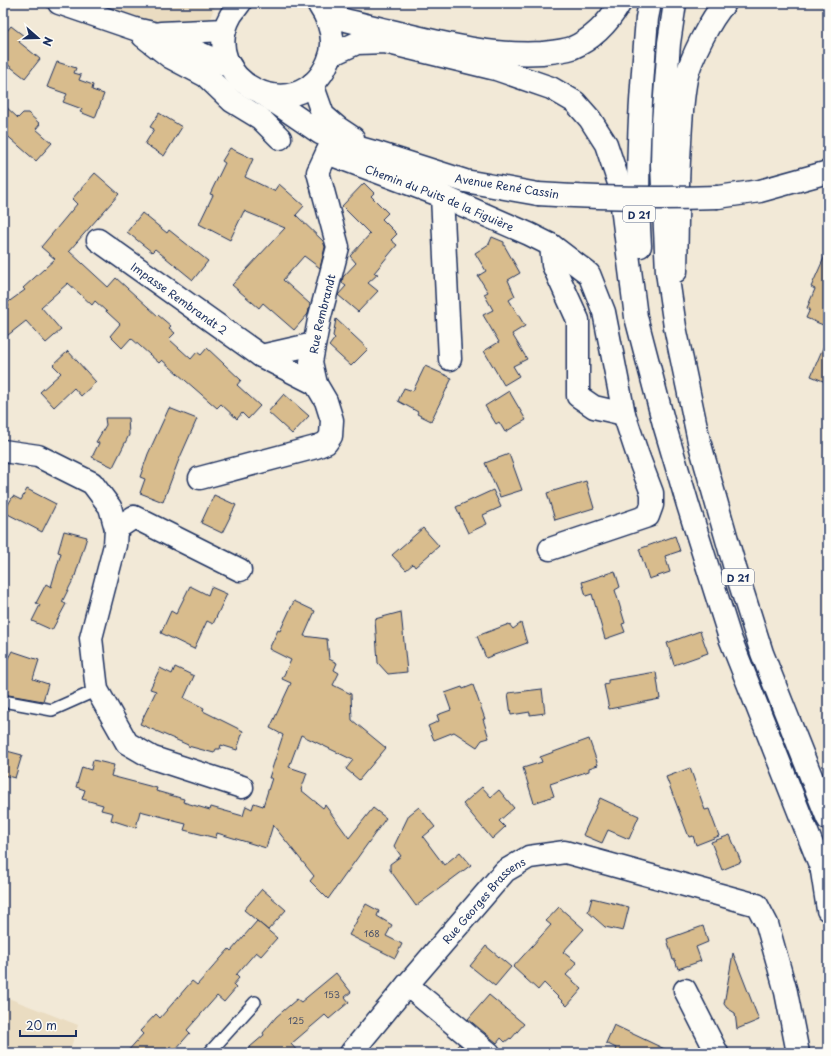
<svg xmlns="http://www.w3.org/2000/svg" width="831" height="1056" font-family="'Playpen Sans',sans-serif">
<rect width="100%" height="100%" fill="#f2e9d7"/>
<filter id="ink" filterUnits="userSpaceOnUse"><feTurbulence type="fractalNoise" baseFrequency=".025" numOctaves="2"/><feDisplacementMap in="SourceGraphic" scale="8" xChannelSelector="R" yChannelSelector="G"/><feConvolveMatrix kernelMatrix="1 2 1 2 8 2 1 2 1" color-interpolation-filters="sRGB"/></filter>
<g filter="url(#ink)">
<g fill="#eadcc1">
<polygon points="99,3 216,3 205,31 147,23"/>
<polygon points="3,996 78,1025 69,1053 3,1053"/>
</g>
<g fill="#d8bc8d" stroke="#1b2f5e">
<polygon points="11,26 24,36 19,42 40,59 25,78 3,61 3,28 7,31"/>
<polygon points="57,62 76,68 74,73 81,75 79,80 93,85 92,90 104,94 95,118 80,112 82,109 63,102 67,94 47,87"/>
<polygon points="3,104 18,118 23,113 28,113 40,124 36,129 52,143 36,161 3,132"/>
<polygon points="159,113 182,127 164,156 145,144 154,129 150,127"/>
<polygon points="230,148 253,159 245,177 274,191 279,184 304,206 296,215 323,241 325,247 320,268 304,256 283,280 310,304 308,314 294,330 263,303 259,308 232,285 285,228 244,211 230,240 199,224 213,195 210,194 225,163 222,161"/>
<polygon points="95,173 119,194 69,251 108,287 116,278 158,316 158,315 171,326 169,328 175,333 169,339 191,359 197,352 201,355 207,348 241,380 237,385 260,406 248,419 242,413 237,419 221,404 217,408 162,360 159,363 131,338 122,348 110,336 120,324 95,301 92,305 68,283 41,307 61,330 46,343 26,321 3,339 3,311 9,306 7,303 25,290 23,288 55,259 41,247 77,204 72,199"/>
<polygon points="364,183 374,193 371,196 388,213 382,219 397,234 391,240 397,245 374,273 378,274 368,283 378,291 358,312 338,295 346,286 342,283 343,277 356,263 350,256 370,234 342,206"/>
<polygon points="142,213 167,233 169,230 208,261 193,280 155,249 152,252 127,232"/>
<polygon points="492,237 504,242 504,245 520,273 508,280 515,296 509,300 525,326 512,334 527,359 513,366 519,376 504,385 484,351 499,342 483,315 493,310 484,294 488,292 478,276 486,271 475,253 489,244"/>
<polygon points="828,249 828,327 806,318 810,309 807,308 815,289 811,287"/>
<polygon points="336,319 368,349 351,366 329,346 335,338 333,336"/>
<polygon points="828,336 828,383 811,376"/>
<polygon points="68,351 96,382 81,396 74,388 54,407 40,392 61,373 53,365"/>
<polygon points="425,366 452,378 431,421 417,414 418,412 398,401 404,388 413,391"/>
<polygon points="509,391 526,420 505,432 499,422 496,424 485,406"/>
<polygon points="284,394 309,416 292,434 268,412"/>
<polygon points="169,408 197,419 178,462 163,502 140,493 145,479 140,477 148,454"/>
<polygon points="105,418 128,418 129,435 113,467 92,457 99,443 96,442 106,425"/>
<polygon points="509,454 522,490 500,497 485,463"/>
<polygon points="586,481 594,508 555,520 547,493"/>
<polygon points="27,489 56,504 42,532 4,512 13,496 21,500"/>
<polygon points="493,490 501,507 483,515 487,524 468,533 456,507"/>
<polygon points="214,495 236,505 222,533 201,523"/>
<polygon points="423,528 439,546 415,567 413,564 406,570 392,555"/>
<polygon points="64,531 87,537 75,576 62,602 66,604 52,630 32,621 40,605 36,603 46,584 51,587 61,553 58,552"/>
<polygon points="675,536 680,551 665,556 670,572 649,579 639,549"/>
<polygon points="615,571 620,587 615,590 625,623 622,624 625,632 605,639 592,594 586,596 582,582"/>
<polygon points="190,586 208,595 211,587 227,594 213,624 207,621 194,649 161,633 171,611 176,614"/>
<polygon points="294,601 315,611 304,636 327,639 329,659 337,663 334,670 339,673 333,685 351,694 352,720 386,748 359,780 346,769 353,760 301,735 289,767 307,773 301,790 323,808 325,805 349,838 373,808 386,818 328,899 310,881 314,876 273,825 266,848 217,833 216,838 184,830 186,824 170,820 171,819 140,811 136,828 111,820 113,813 101,810 103,805 82,799 85,790 76,787 82,767 91,770 93,760 114,765 111,776 157,788 156,791 184,799 183,802 210,810 211,807 243,816 246,806 252,809 254,803 263,806 272,778 269,778 283,735 270,728 291,683 282,679 291,660 269,649 278,630 280,631"/>
<polygon points="401,612 407,672 388,674 378,663 375,619"/>
<polygon points="521,623 527,643 486,658 477,636 509,624 513,629"/>
<polygon points="700,631 708,653 674,665 667,643"/>
<polygon points="12,651 39,660 33,679 48,684 43,701 3,694 3,667"/>
<polygon points="175,667 194,676 184,698 204,708 203,711 243,731 237,750 221,745 220,749 216,749 214,753 188,746 188,745 140,724 156,691 150,689 160,668 172,674"/>
<polygon points="656,672 660,699 609,709 604,685 608,684 608,680"/>
<polygon points="473,685 485,719 483,719 489,738 482,740 477,747 454,732 434,740 428,726 439,721 437,715 451,710 445,693 462,687 463,689"/>
<polygon points="542,689 545,713 530,715 530,712 511,715 508,693"/>
<polygon points="589,739 598,765 589,768 589,771 550,784 554,796 534,803 523,768 542,762 540,757"/>
<polygon points="3,750 22,755 15,778 3,775"/>
<polygon points="690,768 705,810 709,809 719,836 696,845 693,836 689,837 666,777"/>
<polygon points="482,787 491,797 499,790 514,808 499,821 505,827 492,839 463,804"/>
<polygon points="600,798 639,816 629,839 608,830 602,843 583,835"/>
<polygon points="419,807 435,827 423,837 444,865 460,852 471,865 416,906 390,870 390,864 401,856 394,846 409,815"/>
<polygon points="730,835 741,862 722,870 711,842"/>
<polygon points="262,889 286,910 268,930 244,910"/>
<polygon points="592,898 629,907 623,931 605,927 588,912"/>
<polygon points="366,904 379,911 377,916 392,925 386,936 402,944 395,958 349,935"/>
<polygon points="559,907 584,929 563,952 577,963 566,975 582,989 567,1006 544,983 538,990 513,967 551,925 546,921"/>
<polygon points="257,921 277,938 261,956 256,952 236,975 239,978 233,985 236,988 224,1002 217,996 187,1030 190,1033 175,1050 170,1046 164,1053 126,1053 143,1034 140,1031 156,1014 160,1018 192,981 197,985 229,949 231,951"/>
<polygon points="703,926 708,942 696,947 701,961 678,969 675,960 673,960 667,939"/>
<polygon points="486,946 511,967 495,986 470,966"/>
<polygon points="733,953 759,1020 737,1029 735,1013 727,1008 724,1004"/>
<polygon points="336,973 351,992 345,997 349,1002 329,1019 325,1015 291,1044 299,1053 243,1053 264,1035 263,1033 276,1017 297,999 301,1002"/>
<polygon points="489,995 524,1024 511,1039 510,1038 505,1042 501,1038 497,1043 468,1019"/>
<polygon points="614,1025 673,1053 614,1053 616,1048 606,1043"/>
<polygon points="459,1044 469,1053 452,1053"/>
</g>
<g fill="none" stroke-linecap="round" stroke-linejoin="round">
<g stroke="#1b2f5e" stroke-width="14">
<g id="lane">
<polyline points="3,701 52,710 97,690"/>
<polyline points="209,1053 255,1002"/>
</g>
</g>
<g stroke="#1b2f5e" stroke-width="25">
<g id="street">
<polyline points="59,3 135,29 157,34 231,67"/>
<polyline points="161,33 225,30"/>
<polyline points="143,36 170,57 206,76 232,101 260,118 280,138"/>
<path id="s1" d="M 327,153 L 442,196 L 529,234 L 551,245 L 589,274 L 604,312 L 624,414 L 638,456 L 652,493 L 652,505 L 648,516 L 550,549"/>
<polyline points="442,196 450,359"/>
<path id="s2" d="M 98,240 L 261,356 L 316,384"/>
<polyline points="551,245 553,265 578,320 578,396 594,407 624,414"/>
<polyline points="261,356 314,344"/>
<polyline points="3,451 38,456 92,483 110,507 116,529 115,545 91,638 97,690 127,743 153,758 242,787"/>
<path id="s3" d="M 200,478 L 316,447 L 326,443 L 331,436 L 332,420 L 326,401 L 316,384 L 311,362 L 319,320 L 338,247 L 318,172 L 333,140"/>
<polyline points="116,529 134,517 240,570"/>
<polyline points="407,985 489,1053"/>
<polyline points="685,990 717,1053"/>
<path id="s4" d="M 351,1053 L 407,985 L 505,871 L 529,857 L 565,852 L 757,905 L 767,924 L 786,992 L 798,1053"/>
</g>
</g>
<g stroke="#1b2f5e" stroke-width="25">
<g id="secondary">
<path d="M 240,3 C 237,7 234,11 231,15 C 195,79 297,133 328,62 C 337,42 331,23 319,5"/>
<path d="M 326,15 C 348,21 370,26 391,31 C 441,43 490,56 542,53 C 551,52 563,51 572,48 C 593,39 609,22 620,3"/>
<polyline points="312,84 323,115 338,128 353,138"/>
<polyline points="263,94 320,133 349,145 374,152 465,181 538,194"/>
<polyline points="718,197 760,191 828,172"/>
<path d="M 676,271 C 677,229 677,186 680,143 C 681,122 682,100 686,79 C 690,59 711,18 725,3"/>
</g>
</g>
<g stroke="#1b2f5e" stroke-width="25">
<g id="highway">
<polyline points="675,3 669,43 663,123 662,165 667,272 675,327 699,441 735,568 762,653 828,819"/>
<polyline points="331,55 357,43 385,42 496,69 551,88 575,102 590,119 606,144 619,183 636,317 664,424 688,505 730,638 828,885"/>
<path d="M 640,246 C 635,170 641,94 647,18 L 650,3"/>
<polyline points="822,871 828,910"/>
</g>
</g>
<use href="#lane" stroke="#fdfcf7" stroke-width="11"/>
<use href="#street" stroke="#fdfcf7" stroke-width="22"/>
<use href="#secondary" stroke="#fdfcf7" stroke-width="22"/>
<use href="#highway" stroke="#fdfcf7" stroke-width="22"/>
<g stroke="#1b2f5e" stroke-width="25" stroke-linecap="butt">
<path id="secondary-bridge" d="M 538,194 C 599,198 657,199 718,197"/>
</g>
<use href="#secondary-bridge" stroke="#fdfcf7" stroke-width="22"/>
</g>
</g>
<g text-anchor="middle" dominant-baseline="central" stroke-width="3" stroke-linejoin="round" paint-order="stroke">
<g font-size="9" fill="#4a526a">
<text x="372" y="933">168</text>
<text x="332" y="994">153</text>
<text x="296" y="1020">125</text>
</g>
<g fill="#fdfcf7" stroke="#5f6c8c" stroke-width="1">
<rect x="623" y="206" width="32" height="16" rx="3"/>
<rect x="722" y="569" width="32" height="16" rx="3"/>
</g>
<g font-size="10" font-weight="bold" fill="#1b2f5e">
<text x="639" y="214">D 21</text>
<text x="738" y="577">D 21</text>
</g>
<g font-size="11" fill="#1b2f5e" stroke="#fdfcf7">
<text transform="translate(507 186) rotate(9)">Avenue René Cassin</text>
<text stroke="none"><textPath href="#s1" startOffset="121">Chemin du Puits de la Figuière</textPath></text>
<text stroke="none"><textPath href="#s2" startOffset="100">Impasse Rembrandt 2</textPath></text>
<text stroke="none"><textPath href="#s3" startOffset="267">Rue Rembrandt</textPath></text>
<text stroke="none"><textPath href="#s4" startOffset="203">Rue Georges Brassens</textPath></text>
</g>
</g>
<rect width="831" height="1056" fill="none" stroke="#fdfcf7" stroke-width="16"/>
<rect x="8" y="8" width="815" height="1040" fill="none" stroke="#1b2f5e" stroke-width="1.5" filter="url(#ink)"/>
<g transform="translate(38 38) rotate(110)" stroke="#fdfcf7" stroke-width="3" paint-order="stroke">
<path d="M0-3L7 15L0 10L-7 15Z" fill="#1b2f5e"/>
<text y="-6" font-size="11" font-weight="bold" text-anchor="middle" fill="#1b2f5e">N</text>
</g>
<path d="M20 1030v6h56v-6" fill="none" stroke="#1b2f5e" stroke-width="2"/>
<text x="26" y="1030" font-size="12" fill="#1b2f5e" stroke="#fdfcf7" stroke-width="3" paint-order="stroke">20 m</text>
</svg>
